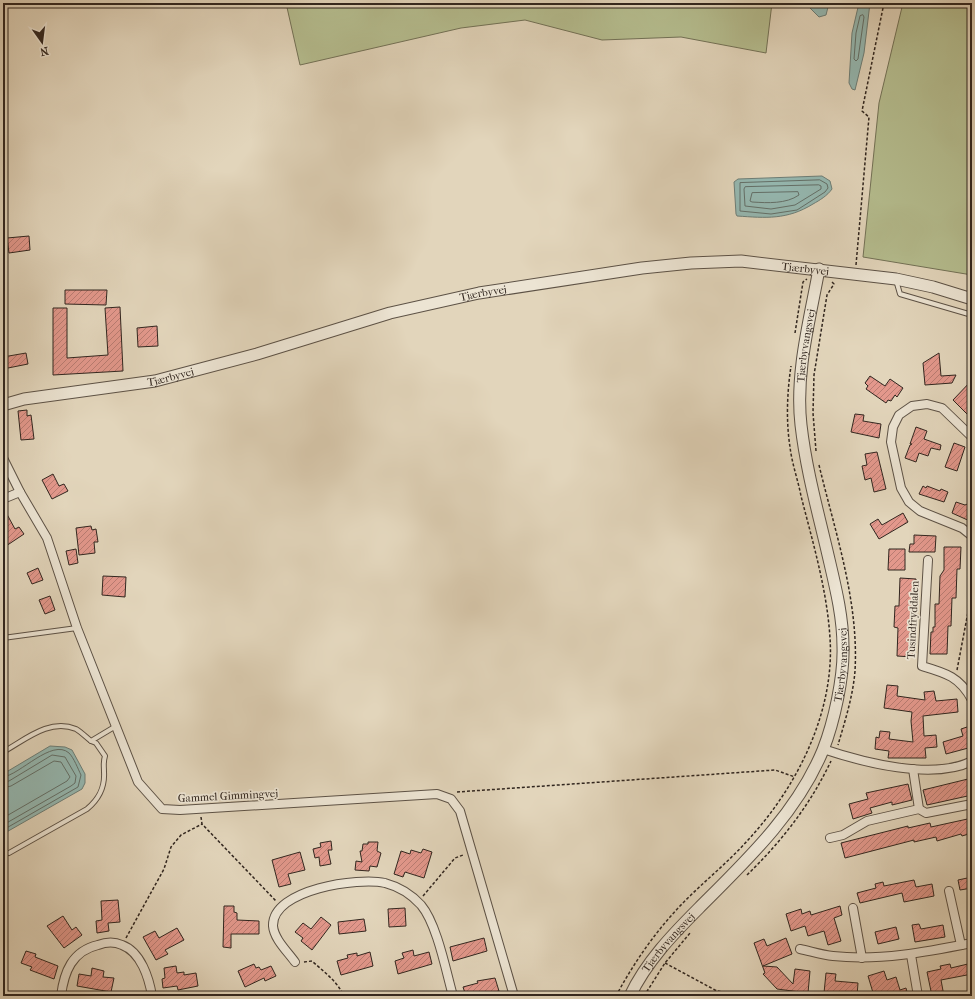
<svg xmlns="http://www.w3.org/2000/svg" width="975" height="999" font-family="'IM FELL French Canon',serif">
<defs>
<pattern id="building-hatch" width="6" height="6" patternUnits="userSpaceOnUse"><rect width="6" height="6" fill="#e3988c"/><path d="M-1 1l2-2M0 6l6-6M5 7l2-2" fill="none" stroke="#b97c72"/></pattern>
</defs>
<rect width="100%" height="100%" fill="#e2d5bb"/>
<filter id="stains"><feTurbulence type="fractalNoise" baseFrequency=".005" numOctaves="4"/><feColorMatrix values="0 0 0 0 .2 0 0 0 0 .09 0 0 0 0 .02 0 0 0 .5 -.17"/></filter>
<radialGradient id="worn" r=".72"><stop offset=".6" stop-color="#630" stop-opacity="0"/><stop offset="1" stop-color="#630" stop-opacity=".3"/></radialGradient>
<g fill="#b5bd8f" stroke="#737257">
<polygon points="286,3 772,3 766,53 681,37 602,40 525,20 461,28 300,65"/>
<polygon points="903,3 972,3 972,275 863,257 879,103"/>
</g>
<g fill="#95b8b1" stroke="#6d7e77">
<polygon points="805,3 829,3 826,15 819,17"/>
<polygon points="859,3 870,3 864,53 855,90 852,89 849,83 852,33"/>
<path d="M 822,176 L 830,181 L 832,189 C 827,196 820,200 813,204 C 787,220 766,218 737,216 L 736,214 L 734,182 L 738,179 Z"/>
<polygon points="50,746 65,747 72,750 85,774 85,783 82,789 3,834 3,774"/>
</g>
<g fill="none" stroke-linecap="round" stroke-linejoin="round">
<g stroke="#636f68" stroke-width="1">
<polygon points="863,15 864,17 858,59 856,61 854,59 856,33 860,16"/>
<polygon points="820,180 827,184 828,188 825,192 797,210 771,214 740,211 740,183"/>
<polygon points="819,185 821,186 821,189 795,205 771,209 745,206 744,189 745,187"/>
<path d="M 798,192 L 799,195 C 786,204 768,203 752,202 L 750,201 L 752,193 Z"/>
<path d="M 3,777 C 20,775 52,738 69,753 C 74,758 78,769 81,775 L 78,787 L 3,830"/>
<polyline points="3,782 9,781 52,755 65,757 76,776 75,783 71,786 3,825"/>
<polyline points="3,788 11,786 54,761 61,762 70,777 67,781 3,818"/>
</g>
</g>
<g fill="url(#building-hatch)" stroke="#31261f">
<polygon points="29,236 30,250 9,253 7,238"/>
<polygon points="65,290 107,290 106,305 65,304"/>
<polygon points="120,307 123,371 53,375 53,308 67,308 67,358 108,355 105,308"/>
<polygon points="157,326 158,346 138,347 137,328"/>
<polygon points="26,353 28,364 3,369 3,357"/>
<polygon points="939,353 941,376 956,375 952,383 925,385 923,363"/>
<polygon points="870,376 885,386 890,379 903,388 897,397 895,395 891,401 888,400 886,403 866,389 868,386 865,383"/>
<polygon points="972,380 972,419 953,400"/>
<polygon points="27,410 27,416 31,415 34,439 21,440 18,411"/>
<polygon points="855,414 864,415 863,421 881,424 879,438 851,432"/>
<polygon points="916,427 927,431 924,439 941,445 940,450 931,448 928,456 919,453 916,462 905,458 910,445 912,444 910,444"/>
<polygon points="954,443 965,447 957,471 945,467"/>
<polygon points="877,452 886,489 874,492 871,478 865,480 862,466 867,465 865,454"/>
<polygon points="53,474 59,486 64,484 68,491 52,499 42,480"/>
<polygon points="923,486 926,488 927,486 940,491 941,489 948,492 944,502 919,494"/>
<polygon points="956,502 965,505 972,502 972,522 952,513"/>
<polygon points="3,507 15,529 19,527 24,534 3,548"/>
<polygon points="903,513 908,522 879,539 870,524 878,519 882,525"/>
<polygon points="91,526 92,530 96,529 98,542 94,542 95,553 79,555 76,528"/>
<polygon points="914,535 936,536 935,552 909,552 910,544 914,544"/>
<polygon points="944,547 961,547 960,569 957,569 956,598 952,598 951,626 948,626 947,654 930,654 931,632 933,632 933,627 935,627 935,604 939,604 940,576 944,570"/>
<polygon points="76,549 78,563 69,565 66,551"/>
<polygon points="889,549 905,549 905,570 888,570"/>
<polygon points="38,568 43,580 32,584 27,573"/>
<polygon points="103,576 126,577 125,597 102,595"/>
<polygon points="900,578 916,579 916,600 912,600 910,628 913,629 913,635 914,635 913,657 897,656 898,628 894,627 895,606 899,606"/>
<polygon points="50,596 55,610 45,614 39,600"/>
<polygon points="887,685 898,686 897,696 925,700 924,692 934,691 936,701 957,699 958,712 923,716 924,736 936,735 937,747 925,748 926,758 888,758 889,751 875,749 876,737 879,738 880,731 890,732 889,739 913,742 911,721 912,712 884,708"/>
<polygon points="970,726 972,747 946,754 943,742 963,736 961,729"/>
<polygon points="972,778 972,795 927,805 923,790"/>
<polygon points="908,784 912,800 892,805 892,802 870,808 872,813 853,819 849,804 868,799 866,793"/>
<polygon points="972,818 972,833 962,836 961,834 937,841 936,837 914,842 914,840 845,858 841,843 908,826 908,828 930,823 931,827"/>
<polygon points="331,841 332,850 328,850 331,864 320,866 319,857 315,858 313,849 321,847 320,843"/>
<polygon points="368,842 378,842 377,851 381,853 377,867 370,866 369,871 355,870 356,861 362,862 360,851 362,851 363,844 368,844"/>
<polygon points="423,849 432,852 424,878 405,872 403,877 394,874 401,851 410,854 411,850 421,853"/>
<polygon points="300,852 305,870 288,874 291,884 279,887 272,860"/>
<polygon points="972,877 972,888 960,890 958,880"/>
<polygon points="914,880 916,887 932,884 934,896 904,902 902,893 860,903 857,893 876,888 875,884 883,882 884,886"/>
<polygon points="118,900 120,922 108,923 109,931 97,933 96,921 102,920 101,901"/>
<polygon points="224,906 234,906 234,912 237,913 237,920 259,921 259,934 231,934 231,948 223,947"/>
<polygon points="840,906 842,915 834,918 841,941 828,945 824,931 808,936 805,926 791,931 786,914 801,909 802,914 810,911 811,915"/>
<polygon points="405,908 406,926 389,927 388,909"/>
<polygon points="63,916 72,930 76,927 82,935 64,948 47,926"/>
<polygon points="321,917 331,925 312,950 301,941 303,938 295,932 303,923 311,929"/>
<polygon points="364,919 366,931 339,934 338,922"/>
<polygon points="919,924 921,929 943,925 945,937 915,942 912,925"/>
<polygon points="896,927 899,939 878,944 875,932"/>
<polygon points="177,928 184,940 165,950 168,954 156,960 143,937 155,931 159,938"/>
<polygon points="484,938 487,951 453,961 450,947"/>
<polygon points="786,938 792,954 763,966 777,967 793,984 795,969 810,971 808,993 777,989 763,974 765,973 754,943 764,939 767,946"/>
<polygon points="413,950 414,956 429,952 432,964 398,974 395,961 404,958 402,953"/>
<polygon points="26,951 36,954 35,957 58,966 54,979 30,970 32,967 21,963"/>
<polygon points="370,952 373,966 341,975 337,961 348,958 347,955 357,953 357,956"/>
<polygon points="972,963 972,974 941,980 944,996 932,996 927,972 941,969 940,966 950,964 951,968"/>
<polygon points="254,964 256,968 259,967 261,970 271,966 276,976 265,981 264,978 245,987 238,971"/>
<polygon points="176,966 177,973 184,972 184,975 196,973 198,986 178,990 177,986 163,988 162,979 165,978 164,968"/>
<polygon points="92,968 104,971 103,977 114,978 111,992 77,986 79,974 91,976"/>
<polygon points="884,971 887,980 896,977 900,990 906,988 908,996 874,996 868,976"/>
<polygon points="826,973 836,974 835,981 858,983 857,996 824,993"/>
<polygon points="495,978 499,991 483,996 466,996 463,987 478,983 477,981"/>
</g>
<g fill="none" stroke-linecap="round" stroke-linejoin="round">
<g stroke="#5d5246" stroke-width="6">
<g id="service">
<polyline points="896,280 900,294 972,315"/>
<polyline points="3,638 77,628"/>
<path d="M 3,752 C 25,740 49,718 76,729 C 81,732 86,737 91,741 L 116,726"/>
<path d="M 9,853 L 87,809 C 99,799 105,788 104,772 C 104,766 103,762 105,756 L 96,743 L 91,741"/>
</g>
</g>
<g stroke="#5d5246" stroke-width="10">
<g id="minor">
<polyline points="972,437 942,408 927,404 912,406 899,415 893,427 891,442 901,488 909,502 920,511 962,528 972,536"/>
<polyline points="3,458 20,492 47,538 77,628 138,782 162,809 180,810 437,794 451,799 460,811 514,996"/>
<polyline points="3,499 20,492"/>
<path d="M 928,560 L 922,666 C 946,673 960,677 972,700"/>
<path d="M 823,749 C 862,762 933,781 972,761"/>
<polyline points="913,769 919,809"/>
<polyline points="830,838 843,835 867,821 919,809 926,813 972,804"/>
<polyline points="949,891 961,945"/>
<polyline points="853,908 862,958"/>
<path d="M 800,949 C 810,951 822,955 833,956 C 880,961 926,952 972,943"/>
<polyline points="911,955 918,996"/>
<path d="M 295,962 C 288,952 274,939 273,926 C 272,889 359,877 385,883 C 400,887 411,894 421,905 C 437,924 446,971 453,996"/>
<path d="M 61,996 C 64,972 72,951 98,945 C 106,942 113,941 122,945 C 141,952 149,978 152,996"/>
</g>
</g>
<g stroke="#5d5246" stroke-width="13">
<g id="tertiary">
<path id="s1" d="M 3,405 L 24,399 L 155,381 L 257,354 L 390,313 L 479,293 L 642,268 L 691,263 L 741,261 L 896,279 L 933,287 L 972,299"/>
<path id="s2" d="M 630,996 C 646,962 673,934 699,908 C 747,860 797,813 823,750 C 834,722 844,677 843,647 C 843,616 835,585 828,555 C 818,512 806,469 801,425 C 795,373 810,319 819,269"/>
</g>
</g>
<g stroke="#31261f" stroke-width="1.5" stroke-dasharray="3 2" stroke-linecap="butt">
<polyline points="856,265 869,117 862,111 884,3"/>
<polyline points="795,333 803,282 807,279"/>
<polyline points="816,451 813,413 814,375 827,295 834,284 832,282"/>
<path d="M 819,465 C 835,532 859,601 855,671 C 853,696 845,721 838,745"/>
<polyline points="957,670 972,591"/>
<polyline points="457,792 775,770 795,777"/>
<polyline points="201,817 202,824 276,901"/>
<path d="M 747,875 C 782,841 810,805 831,761"/>
<polyline points="423,896 455,858 463,855"/>
<polyline points="126,938 164,869 171,847 181,835 202,824"/>
<path d="M 304,962 L 312,961 C 324,972 337,981 344,996"/>
<polyline points="665,963 715,990 736,996"/>
<path d="M 616,996 C 631,968 649,941 670,917 C 694,889 724,867 748,840 C 797,787 835,712 830,638 C 827,590 813,543 801,496 C 798,480 792,464 790,447 C 786,421 787,393 791,366"/>
<polyline points="644,996 665,963 690,933"/>
</g>
<use href="#service" stroke="#ece4d3" stroke-width="4"/>
<use href="#minor" stroke="#ece4d3" stroke-width="8"/>
<use href="#tertiary" stroke="#ece4d3" stroke-width="11"/>
</g>
<g text-anchor="middle" dominant-baseline="central" stroke-width="3.5" stroke-linejoin="round" paint-order="stroke">
<g font-size="11" fill="#31261f" stroke="#ece4d3">
<text stroke="none"><textPath href="#s1" startOffset="819">Tjærbyvej</textPath></text>
<text stroke="none"><textPath href="#s1" startOffset="494">Tjærbyvej</textPath></text>
<text stroke="none"><textPath href="#s2" startOffset="726">Tjærbyvangsvej</textPath></text>
<text stroke="none"><textPath href="#s1" startOffset="170">Tjærbyvej</textPath></text>
<text transform="translate(913 620) rotate(-87)">Tusindfryddalen</text>
<text stroke="none"><textPath href="#s2" startOffset="402">Tjærbyvangsvej</textPath></text>
<text transform="translate(228 796) rotate(-3)">Gammel Gimmingvej</text>
<text stroke="none"><textPath href="#s2" startOffset="66">Tjærbyvangsvej</textPath></text>
</g>
</g>
<rect width="975" height="999" fill="none" stroke="#e2d5bb" stroke-width="16"/>
<rect x="4" y="4" width="967" height="991" fill="none" stroke="#31261f" stroke-width="2"/>
<rect x="8" y="8" width="959" height="983" fill="none" stroke="#31261f"/>
<g transform="translate(42 42) rotate(166)" stroke="#ece4d3" stroke-width="3" paint-order="stroke">
<path d="M0-3L7 15L0 10L-7 15Z" fill="#31261f"/>
<text y="-6" font-size="11" font-weight="bold" text-anchor="middle" fill="#31261f">N</text>
</g>
<rect width="100%" height="100%" filter="url(#stains)"/>
<rect width="100%" height="100%" fill="url(#worn)"/>
</svg>
